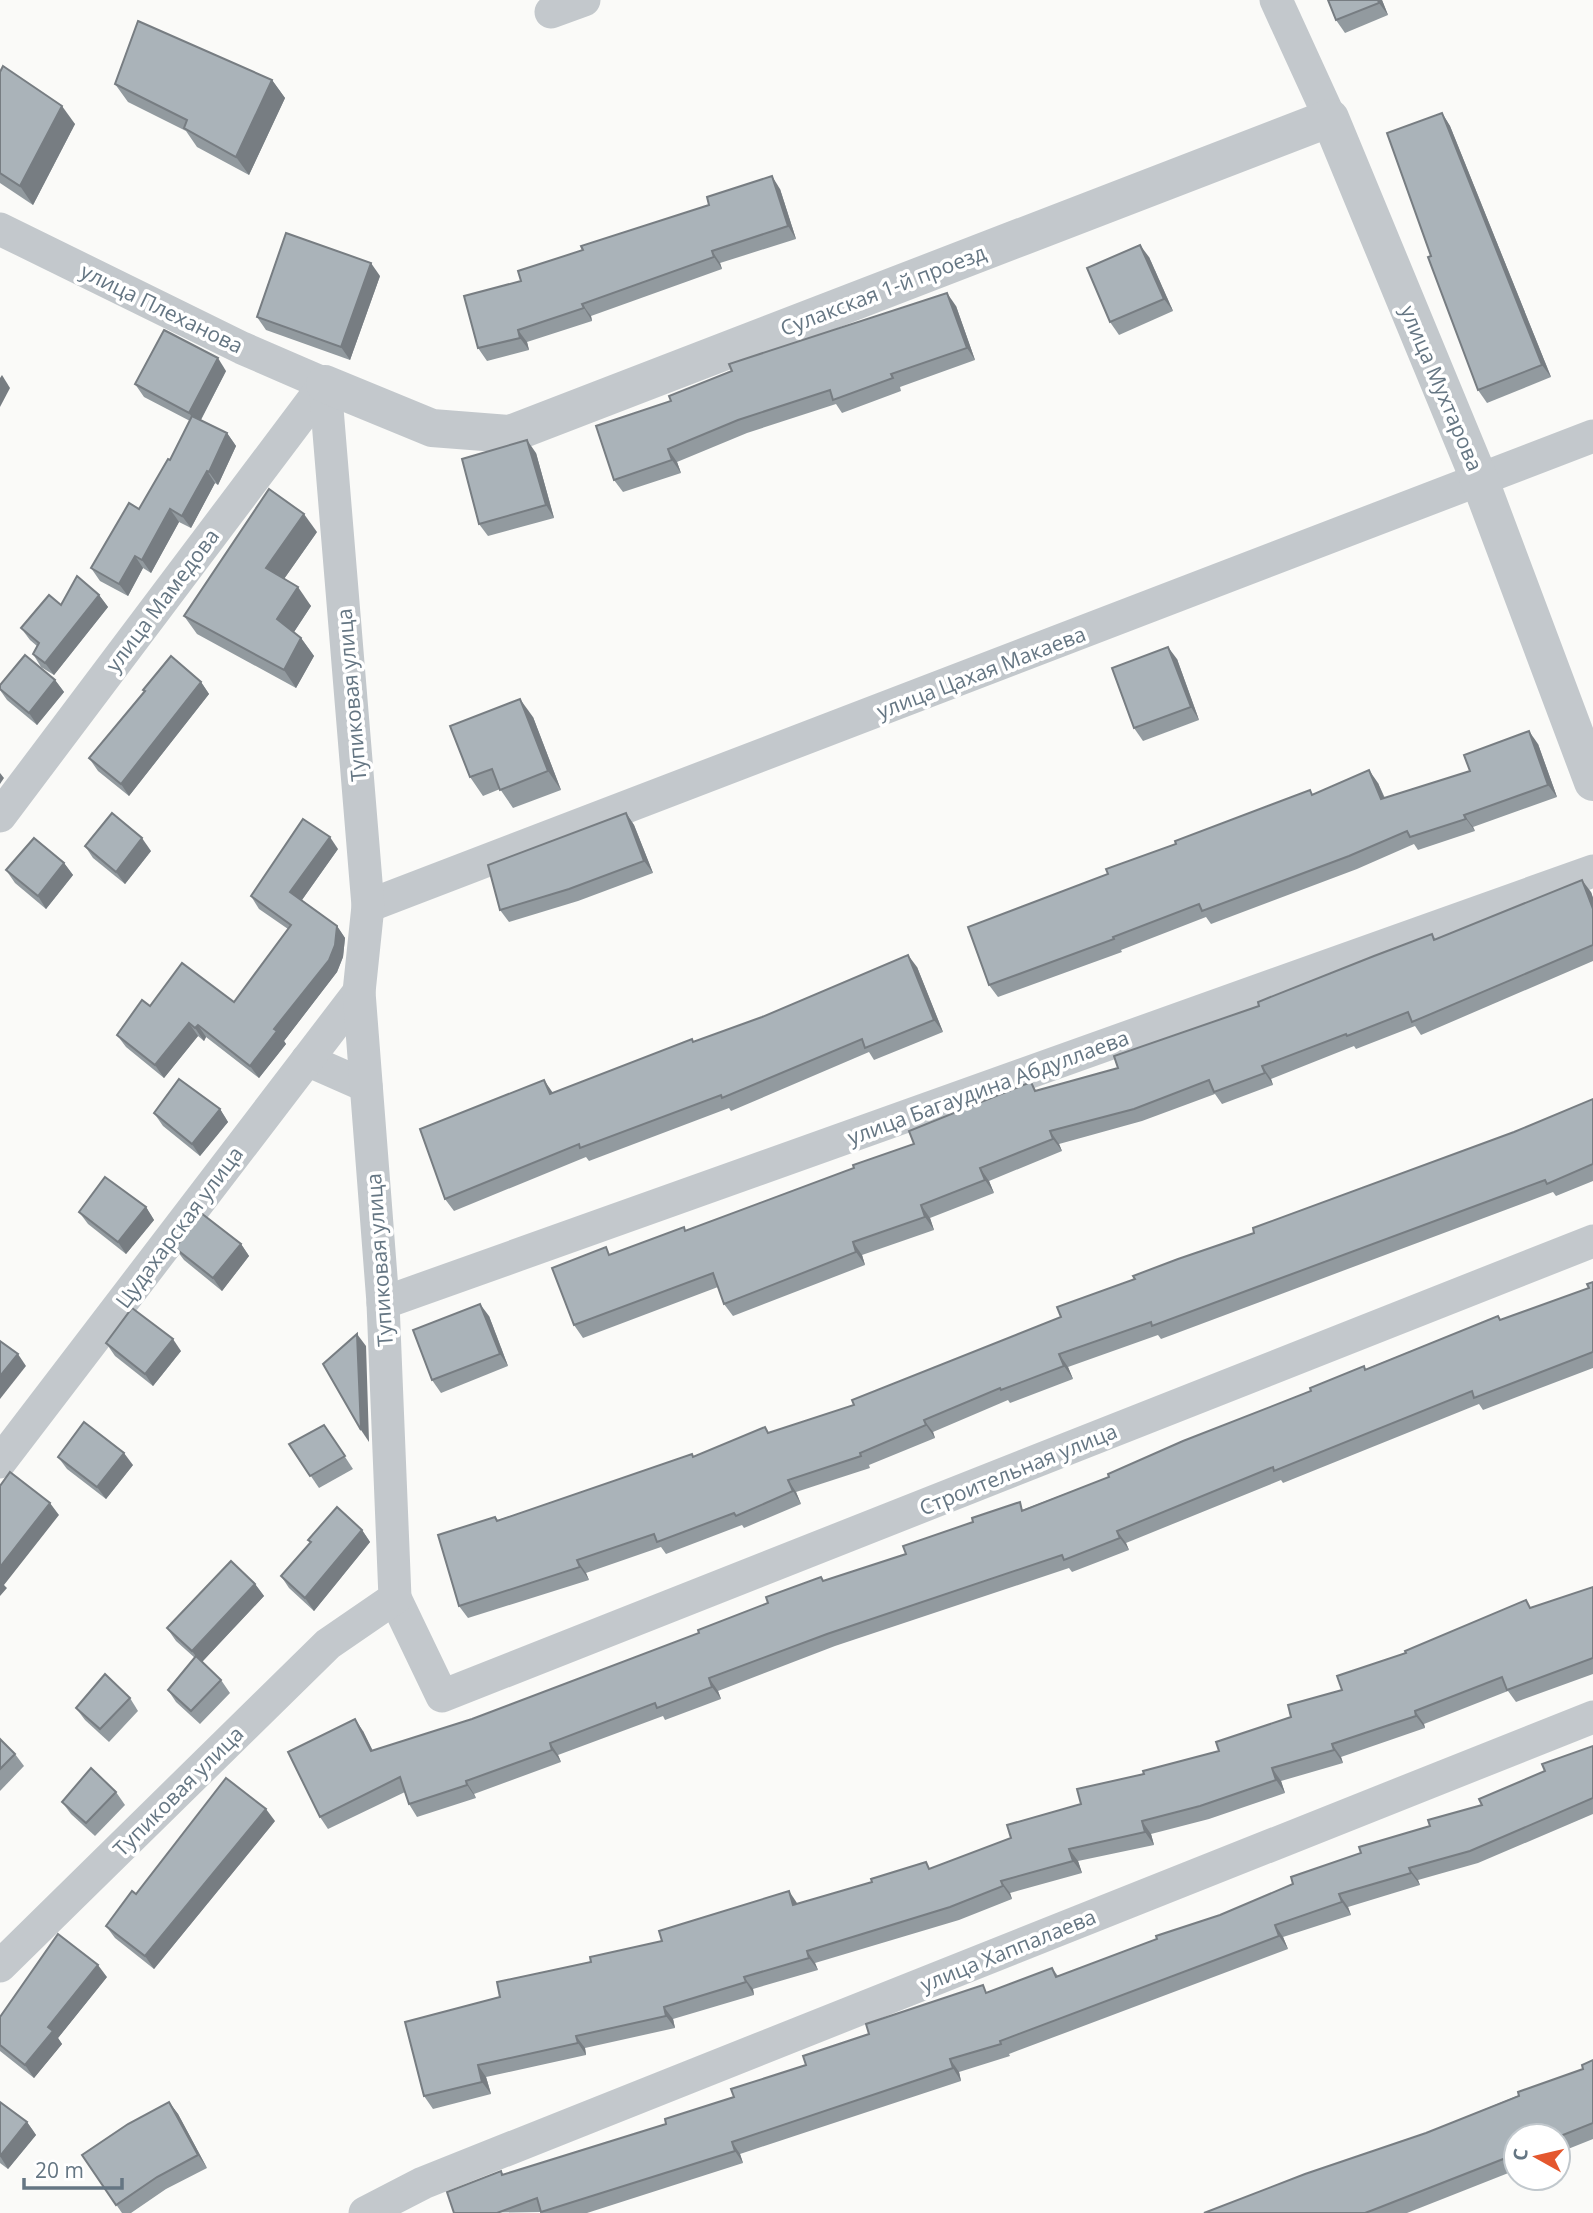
<svg xmlns="http://www.w3.org/2000/svg" width="1593" height="2213" font-family="'Open Sans',sans-serif">
<rect width="100%" height="100%" fill="#fafaf8"/>
<g fill="none" stroke-linecap="round" stroke-linejoin="round">
<g stroke="#c3c8cc" stroke-width="33">
<polyline points="1276,0 1330,118"/>
<polyline points="551,12 584,0"/>
<polyline points="0,229 242,348 325,384"/>
<polyline points="0,816 325,384"/>
<polyline points="368,906 1593,436"/>
<polyline points="307,1060 366,1086"/>
<polyline points="383,1303 1593,871"/>
<polyline points="0,1462 359,992"/>
<polyline points="395,1598 442,1696 1593,1241"/>
<polyline points="0,1966 328,1644 395,1598 383,1303 359,992 368,906 325,384"/>
<polyline points="365,2213 423,2183 1593,1717"/>
</g>
<polyline stroke="#c3c8cc" stroke-width="38" points="325,384 432,428 510,434 1330,118 1480,481 1593,782"/>
</g>
<g fill="#929a9f">
<polygon points="1328,0 1382,0 1388,15 1345,33 1336,20"/>
<polygon points="0,72 75,124 33,205 0,183"/>
<polygon points="272,80 285,98 249,175 197,147 186,131 128,102 115,84"/>
<polygon points="1442,113 1450,126 1551,377 1487,403 1478,390 1431,256"/>
<polygon points="780,189 796,239 720,263 722,269 591,316 592,321 527,342 529,350 487,361 478,348 521,281"/>
<polygon points="1149,257 1173,311 1119,335 1110,322"/>
<polygon points="380,276 350,360 266,330 257,317"/>
<polygon points="956,306 975,360 900,387 901,391 842,413 836,404 747,433 677,462 681,473 623,492 614,480 596,426"/>
<polygon points="226,371 201,420 227,433 236,446 218,485 215,483 191,528 179,522 151,573 143,568 128,596 100,581 91,568 139,509 170,460 190,421 144,397 135,384"/>
<polygon points="536,453 554,518 488,536 479,524"/>
<polygon points="317,532 284,579 311,606 294,632 301,638 314,656 296,688 197,634 184,616"/>
<polygon points="99,595 108,607 54,675 41,667 33,654 37,646 30,640 21,628 61,605"/>
<polygon points="1177,659 1199,720 1143,741 1134,728"/>
<polygon points="55,680 64,692 37,725 7,700 0,690 0,685"/>
<polygon points="201,682 209,694 129,796 98,771 89,758 145,692 143,690"/>
<polygon points="533,717 561,790 513,808 500,789 483,796 470,777"/>
<polygon points="1538,744 1557,797 1473,827 1475,831 1418,850 1414,844 1357,869 1211,924 1206,917 1121,950 1122,952 998,997 989,985 1108,874 1176,844 1313,795 1378,783 1385,798 1470,771"/>
<polygon points="626,813 634,825 653,873 578,901 509,922 500,910"/>
<polygon points="85,846 151,851 125,884 93,858"/>
<polygon points="338,849 302,900 337,926 345,938 343,957 337,972 284,1041 286,1044 259,1078 206,1037 204,1041 198,1036 164,1078 126,1047 117,1035 150,1006 234,1002 288,929 259,909 251,896"/>
<polygon points="64,863 73,875 46,909 15,883 6,870"/>
<polygon points="1591,892 1593,898 1593,961 1421,1035 1415,1026 1356,1049 1354,1046 1271,1079 1273,1085 1222,1104 1215,1094 1142,1121 1059,1144 1062,1151 989,1181 994,1193 930,1218 934,1230 862,1255 865,1265 733,1316 724,1304 718,1287 583,1338 574,1325 611,1255 686,1231 854,1168 914,1144 1037,1091 1118,1068 1259,1006 1432,934 1436,940"/>
<polygon points="917,967 943,1032 874,1060 869,1052 731,1111 729,1108 589,1161 586,1157 454,1211 445,1199 692,1039 694,1042"/>
<polygon points="1593,1099 1593,1181 1556,1196 1553,1192 1161,1339 1158,1335 1068,1367 1073,1379 1010,1403 1008,1400 933,1432 935,1438 869,1465 870,1468 796,1492 801,1504 744,1528 742,1525 666,1554 661,1547 586,1573 589,1580 468,1618 459,1606 495,1517 498,1520 854,1405 1061,1317 1135,1279 1514,1132"/>
<polygon points="220,1109 228,1122 200,1156 163,1126 154,1113"/>
<polygon points="146,1207 154,1220 126,1254 88,1224 79,1212"/>
<polygon points="241,1244 249,1256 222,1291 184,1260 175,1248"/>
<polygon points="1593,1282 1593,1368 1483,1410 1479,1404 1283,1483 1281,1480 1126,1543 1129,1550 1072,1572 1069,1568 835,1646 718,1691 721,1699 665,1720 663,1716 558,1755 561,1762 474,1794 476,1798 417,1817 409,1804 405,1792 328,1829 320,1817 363,1731 373,1751 472,1719 699,1633 824,1581 906,1554 1109,1477 1311,1391 1364,1366 1366,1369 1498,1316 1501,1320 1589,1288"/>
<polygon points="489,1316 508,1366 441,1393 432,1380"/>
<polygon points="106,1343 181,1351 153,1386 115,1356"/>
<polygon points="324,1425 353,1469 319,1488 289,1444"/>
<polygon points="58,1457 133,1465 106,1499 67,1469"/>
<polygon points="362,1530 370,1542 314,1611 289,1588 281,1576 310,1543 308,1540"/>
<polygon points="255,1584 264,1596 202,1662 221,1680 230,1693 200,1724 176,1702 168,1690 195,1658 176,1641 167,1628"/>
<polygon points="1593,1587 1593,1674 1516,1702 1508,1691 1424,1724 1425,1728 1341,1757 1343,1763 1281,1781 1285,1793 1209,1819 1151,1834 1154,1845 1078,1861 1082,1873 1010,1893 1012,1899 959,1920 815,1963 818,1970 753,1989 754,1995 673,2019 675,2028 585,2048 586,2055 486,2077 491,2094 433,2109 424,2096 500,1997 591,1962 662,1941 931,1868 1011,1838 1144,1774 1219,1751 1291,1717 1342,1690 1406,1653"/>
<polygon points="130,1698 138,1711 109,1742 85,1720 76,1708"/>
<polygon points="0,1739 15,1754 24,1766 0,1791"/>
<polygon points="1593,1746 1593,1814 1478,1863 1418,1880 1420,1885 1348,1907 1351,1915 1283,1937 1288,1949 1009,2054 1010,2056 959,2072 961,2081 740,2154 743,2163 587,2213 542,2213 541,2212 454,2213 501,2171 504,2175 666,2124 734,2097 806,2065 988,1992 1052,1968 1058,1976 1220,1915 1293,1884 1361,1853 1482,1805"/>
<polygon points="116,1792 125,1805 95,1836 71,1814 62,1802"/>
<polygon points="275,1821 154,1969 115,1938 106,1926 136,1894"/>
<polygon points="107,1977 58,2038 62,2044 34,2078 0,2051 0,2017"/>
<polygon points="1593,2060 1593,2139 1558,2153 1558,2136 1516,2136 1516,2170 1407,2213 1204,2213 1426,2133 1583,2069"/>
<polygon points="0,2102 27,2122 36,2135 8,2169 0,2163"/>
<polygon points="169,2102 178,2114 207,2168 166,2189 131,2213 122,2213 82,2155"/>
</g>
<g fill="#777d82">
<polygon points="1378,0 1382,0 1388,15 1379,3"/>
<polygon points="272,80 285,98 249,175 236,157"/>
<polygon points="62,106 75,124 33,205 20,186"/>
<polygon points="1442,113 1450,126 1551,377 1542,365"/>
<polygon points="772,176 780,189 796,239 788,226"/>
<polygon points="1140,245 1149,257 1173,311 1164,299"/>
<polygon points="712,251 720,263 722,269 714,257"/>
<polygon points="371,263 380,276 350,360 341,347"/>
<polygon points="947,293 956,306 975,360 967,348"/>
<polygon points="582,304 591,316 592,321 584,308"/>
<polygon points="518,330 527,342 529,350 520,338"/>
<polygon points="218,358 226,371 198,425 189,413"/>
<polygon points="2,375 10,388 0,407 0,378"/>
<polygon points="227,433 236,446 218,485 209,472"/>
<polygon points="527,440 536,453 554,518 546,505"/>
<polygon points="668,449 677,462 681,473 672,460"/>
<polygon points="207,471 215,483 191,528 182,516"/>
<polygon points="170,509 179,522 151,573 142,560"/>
<polygon points="304,514 317,532 279,586 266,568"/>
<polygon points="135,556 143,568 128,596 119,584"/>
<polygon points="298,587 311,606 290,638 277,619"/>
<polygon points="99,595 108,607 54,675 45,663"/>
<polygon points="301,638 314,656 296,688 284,670"/>
<polygon points="1168,647 1177,659 1199,720 1191,707"/>
<polygon points="55,680 64,692 37,725 29,713"/>
<polygon points="201,682 209,694 129,796 121,784"/>
<polygon points="520,699 533,717 561,790 548,771"/>
<polygon points="1529,731 1538,744 1557,797 1548,785"/>
<polygon points="1369,770 1378,783 1390,812 1381,799"/>
<polygon points="0,773 4,778 0,784"/>
<polygon points="626,813 634,825 653,873 644,861"/>
<polygon points="1464,815 1473,827 1475,831 1466,819"/>
<polygon points="330,837 338,849 299,904 290,892"/>
<polygon points="142,838 151,851 125,884 116,872"/>
<polygon points="64,863 73,875 46,909 38,896"/>
<polygon points="1582,880 1591,892 1593,898 1593,909"/>
<polygon points="337,926 345,938 343,957 337,972 284,1041 286,1044 259,1078 250,1066 274,1029"/>
<polygon points="908,955 917,967 943,1032 934,1020"/>
<polygon points="189,1023 198,1036 164,1078 155,1065"/>
<polygon points="198,1025 206,1037 204,1041 195,1028"/>
<polygon points="1262,1066 1271,1079 1273,1085 1265,1073"/>
<polygon points="544,1080 553,1093 550,1094"/>
<polygon points="220,1109 228,1122 200,1156 192,1144"/>
<polygon points="1050,1131 1059,1144 1062,1151 1053,1139"/>
<polygon points="980,1168 989,1181 994,1193 985,1180"/>
<polygon points="921,1205 930,1218 934,1230 925,1217"/>
<polygon points="146,1207 154,1220 126,1254 118,1242"/>
<polygon points="853,1242 862,1255 865,1265 856,1252"/>
<polygon points="241,1244 249,1256 222,1291 213,1278"/>
<polygon points="480,1304 489,1316 508,1366 500,1354"/>
<polygon points="357,1334 366,1346 369,1442 361,1430"/>
<polygon points="173,1339 181,1351 153,1386 145,1374"/>
<polygon points="18,1354 26,1366 0,1399 0,1376"/>
<polygon points="1059,1354 1068,1367 1073,1379 1064,1366"/>
<polygon points="924,1420 933,1432 935,1438 926,1425"/>
<polygon points="124,1453 133,1465 106,1499 97,1487"/>
<polygon points="788,1480 796,1492 801,1504 793,1491"/>
<polygon points="50,1503 59,1515 4,1585 7,1588 0,1596 0,1567"/>
<polygon points="362,1530 370,1542 314,1611 305,1598"/>
<polygon points="1117,1531 1126,1543 1129,1550 1120,1538"/>
<polygon points="577,1560 586,1573 589,1580 580,1567"/>
<polygon points="255,1584 264,1596 201,1663 192,1651"/>
<polygon points="709,1678 718,1691 721,1699 712,1687"/>
<polygon points="1415,1711 1424,1724 1425,1728 1416,1716"/>
<polygon points="355,1719 363,1731 379,1764 371,1751"/>
<polygon points="550,1743 558,1755 561,1762 552,1750"/>
<polygon points="1332,1744 1341,1757 1343,1763 1334,1750"/>
<polygon points="1272,1768 1281,1781 1285,1793 1276,1780"/>
<polygon points="466,1781 474,1794 476,1798 467,1785"/>
<polygon points="266,1809 275,1821 154,1969 145,1956"/>
<polygon points="1142,1821 1151,1834 1154,1845 1145,1832"/>
<polygon points="1069,1849 1078,1861 1082,1873 1073,1861"/>
<polygon points="1409,1868 1418,1880 1420,1885 1411,1873"/>
<polygon points="1001,1881 1010,1893 1012,1899 1003,1886"/>
<polygon points="789,1891 797,1903 802,1918 793,1905"/>
<polygon points="1339,1894 1348,1907 1351,1915 1342,1902"/>
<polygon points="1275,1925 1283,1937 1288,1949 1279,1936"/>
<polygon points="807,1951 815,1963 818,1970 809,1958"/>
<polygon points="98,1965 107,1977 58,2038 62,2044 34,2078 25,2065 48,2027"/>
<polygon points="744,1977 753,1989 754,1995 746,1982"/>
<polygon points="664,2007 673,2019 675,2028 666,2016"/>
<polygon points="576,2036 585,2048 586,2055 578,2043"/>
<polygon points="950,2059 959,2072 961,2081 953,2068"/>
<polygon points="478,2065 486,2077 491,2094 482,2082"/>
<polygon points="169,2102 178,2114 207,2168 198,2155"/>
<polygon points="27,2122 36,2135 8,2169 0,2156"/>
<polygon points="732,2142 740,2154 743,2163 735,2151"/>
</g>
<g fill="#aab3b9" stroke="#777d82" stroke-width="2">
<polygon points="1328,0 1378,0 1379,3 1336,20"/>
<polygon points="138,21 272,80 236,157 184,128 187,120 115,84"/>
<polygon points="3,66 62,106 20,186 0,173 0,72"/>
<polygon points="1442,113 1542,365 1478,390 1428,257 1431,256 1387,133"/>
<polygon points="772,176 788,226 712,251 714,257 582,304 584,308 518,330 520,338 478,348 464,296 521,281 518,271 583,250 581,246 709,205 707,197"/>
<polygon points="286,233 371,263 341,347 257,317"/>
<polygon points="1140,245 1164,299 1110,322 1087,268"/>
<polygon points="947,293 967,348 891,374 893,378 833,400 830,390 738,420 668,449 672,460 614,480 596,426 671,401 669,396 732,371 729,364"/>
<polygon points="164,330 218,358 189,413 135,384"/>
<polygon points="192,416 227,433 209,472 207,471 182,516 170,509 142,560 135,556 119,584 91,568 129,503 139,509 168,459 170,460"/>
<polygon points="527,440 546,505 479,524 462,459"/>
<polygon points="269,489 304,514 266,568 298,587 277,619 301,638 284,670 184,616"/>
<polygon points="77,576 99,595 45,663 33,654 39,643 21,628 49,595 61,605"/>
<polygon points="1168,647 1191,707 1134,728 1112,668"/>
<polygon points="25,655 55,680 29,713 0,689 0,685"/>
<polygon points="171,656 201,682 121,784 89,758 145,691 143,690"/>
<polygon points="520,699 548,771 500,790 492,769 470,777 450,726"/>
<polygon points="1529,731 1548,785 1464,815 1466,819 1410,837 1407,831 1349,856 1202,911 1199,904 1113,937 1114,939 989,985 968,927 1108,874 1106,869 1176,844 1175,841 1310,790 1312,795 1369,770 1381,799 1470,771 1464,755"/>
<polygon points="112,813 142,838 116,872 85,846"/>
<polygon points="626,813 644,861 569,889 500,910 488,865"/>
<polygon points="303,819 330,837 290,892 337,926 335,945 329,960 274,1029 277,1031 250,1066 198,1025 195,1028 189,1023 155,1065 117,1035 142,1000 150,1006 182,963 234,1002 291,925 251,896"/>
<polygon points="34,838 64,863 38,896 6,870"/>
<polygon points="1582,880 1593,909 1593,945 1412,1022 1408,1012 1347,1036 1346,1034 1262,1066 1265,1073 1214,1092 1209,1080 1134,1109 1050,1131 1053,1139 980,1168 985,1180 921,1205 925,1217 853,1242 856,1252 724,1304 713,1273 574,1325 552,1268 606,1247 609,1255 684,1227 685,1231 854,1168 853,1165 914,1144 909,1131 1031,1082 1035,1091 1118,1068 1114,1056 1259,1006 1258,1002 1374,956 1432,934 1434,940"/>
<polygon points="908,955 934,1020 865,1048 862,1039 722,1098 721,1095 580,1148 579,1144 445,1199 420,1129 544,1080 550,1094 692,1039 693,1042 762,1017"/>
<polygon points="179,1079 220,1109 192,1144 154,1113"/>
<polygon points="1593,1099 1593,1164 1547,1184 1545,1180 1152,1326 1151,1322 1059,1354 1064,1366 1001,1390 1000,1388 924,1420 926,1425 860,1453 861,1456 788,1480 793,1491 736,1516 734,1513 657,1542 654,1534 577,1560 580,1567 459,1606 438,1535 495,1517 497,1521 692,1454 693,1457 765,1427 768,1433 854,1405 852,1400 1061,1317 1057,1307 1135,1279 1133,1276 1178,1259 1254,1233 1253,1228 1514,1132"/>
<polygon points="105,1177 146,1207 118,1242 79,1212"/>
<polygon points="201,1213 241,1244 213,1278 175,1248"/>
<polygon points="1593,1282 1593,1352 1474,1398 1472,1391 1274,1471 1273,1467 1117,1531 1120,1538 1064,1560 1062,1555 827,1634 709,1678 712,1687 657,1708 655,1703 550,1743 552,1750 466,1781 467,1785 409,1804 400,1777 320,1817 288,1752 355,1719 371,1751 472,1719 699,1633 698,1630 768,1603 766,1597 821,1577 823,1581 906,1554 903,1546 973,1522 972,1518 1020,1502 1022,1511 1109,1477 1108,1474 1183,1441 1311,1391 1310,1388 1364,1366 1365,1370 1498,1316 1500,1320 1589,1288 1587,1284"/>
<polygon points="480,1304 500,1354 432,1380 413,1330"/>
<polygon points="132,1308 173,1339 145,1374 106,1343"/>
<polygon points="357,1334 361,1430 323,1364"/>
<polygon points="0,1341 18,1354 0,1376"/>
<polygon points="84,1422 124,1453 97,1487 58,1457"/>
<polygon points="324,1425 345,1456 310,1476 289,1444"/>
<polygon points="10,1472 50,1503 0,1567 0,1486"/>
<polygon points="337,1507 362,1530 305,1598 281,1576 311,1542 308,1540"/>
<polygon points="231,1561 255,1584 192,1651 167,1628"/>
<polygon points="1593,1587 1593,1658 1507,1690 1502,1677 1415,1711 1416,1716 1332,1744 1334,1750 1272,1768 1276,1780 1200,1806 1142,1821 1145,1832 1069,1849 1073,1861 1001,1881 1003,1886 950,1907 807,1951 809,1958 744,1977 746,1982 664,2007 666,2016 576,2036 578,2043 478,2065 482,2082 424,2096 405,2022 500,1997 497,1982 591,1962 590,1957 662,1941 659,1931 789,1891 793,1905 872,1882 871,1879 926,1862 929,1869 1011,1838 1007,1825 1081,1804 1077,1789 1144,1774 1143,1771 1219,1751 1216,1742 1291,1717 1288,1705 1342,1690 1337,1676 1406,1653 1405,1651 1526,1600 1530,1608"/>
<polygon points="196,1656 221,1680 191,1711 168,1690"/>
<polygon points="105,1674 130,1698 100,1729 76,1708"/>
<polygon points="0,1739 15,1754 0,1769"/>
<polygon points="1593,1746 1593,1798 1470,1851 1409,1868 1411,1873 1339,1894 1342,1902 1275,1925 1279,1936 1000,2041 1001,2044 950,2059 953,2068 732,2142 735,2151 541,2212 537,2198 497,2213 454,2213 447,2192 501,2171 502,2175 666,2124 665,2119 734,2097 731,2089 806,2065 803,2056 869,2034 866,2024 983,1985 986,1993 1052,1968 1056,1977 1157,1939 1156,1936 1220,1915 1293,1884 1291,1877 1361,1853 1359,1847 1430,1826 1428,1820 1482,1805 1479,1799 1545,1771 1542,1764"/>
<polygon points="91,1768 116,1792 86,1823 62,1802"/>
<polygon points="226,1778 266,1809 145,1956 106,1926 132,1891 136,1894"/>
<polygon points="58,1934 98,1965 48,2027 53,2031 25,2065 0,2045 0,2017"/>
<polygon points="1593,2060 1593,2123 1558,2137 1558,2136 1516,2136 1516,2154 1373,2210 1365,2213 1204,2213 1305,2174 1426,2133 1519,2096 1518,2092 1583,2069 1582,2065"/>
<polygon points="0,2102 27,2122 0,2156"/>
<polygon points="169,2102 198,2155 157,2177 116,2205 82,2155 128,2124"/>
</g>
<g text-anchor="middle" dominant-baseline="central" stroke-width="7" stroke-linejoin="round" paint-order="stroke">
<g font-size="21" fill="#657683" stroke="#fff">
<text transform="translate(883 290) rotate(-21)">Сулакская 1-й проезд</text>
<text transform="translate(162 308) rotate(26)">улица Плеханова</text>
<text transform="translate(1442 388) rotate(67)">улица Мухтарова</text>
<text transform="translate(162 600) rotate(-53)">улица Мамедова</text>
<text transform="translate(981 672) rotate(-21)">улица Цахая Макаева</text>
<text transform="translate(351 695) rotate(-95)">Тупиковая улица</text>
<text transform="translate(988 1087) rotate(-20)">улица Багаудина Абдуллаева</text>
<text transform="translate(179 1227) rotate(-53)">Цудахарская улица</text>
<text transform="translate(379 1260) rotate(-94)">Тупиковая улица</text>
<text transform="translate(1018 1469) rotate(-22)">Строительная улица</text>
<text transform="translate(178 1791) rotate(-45)">Тупиковая улица</text>
<text transform="translate(1008 1950) rotate(-22)">улица Хаппалаева</text>
</g>
</g>
<g transform="translate(1537 2157) rotate(278)"><circle r="33" fill="#ffffff" stroke="#c1c8cd" stroke-width="2"/>
<path d="M0-5L12 26L0 18L-12 26Z" fill="#e4572e"/>
<text y="-10" font-size="19" font-weight="bold" text-anchor="middle" fill="#657683">С</text>
</g>
<path d="M24 2178v10h98v-10" fill="none" stroke="#657683" stroke-width="3.5"/>
<text x="35" y="2178" font-size="21" fill="#657683" stroke="#ffffff" stroke-width="5" paint-order="stroke">20 m</text>
</svg>
